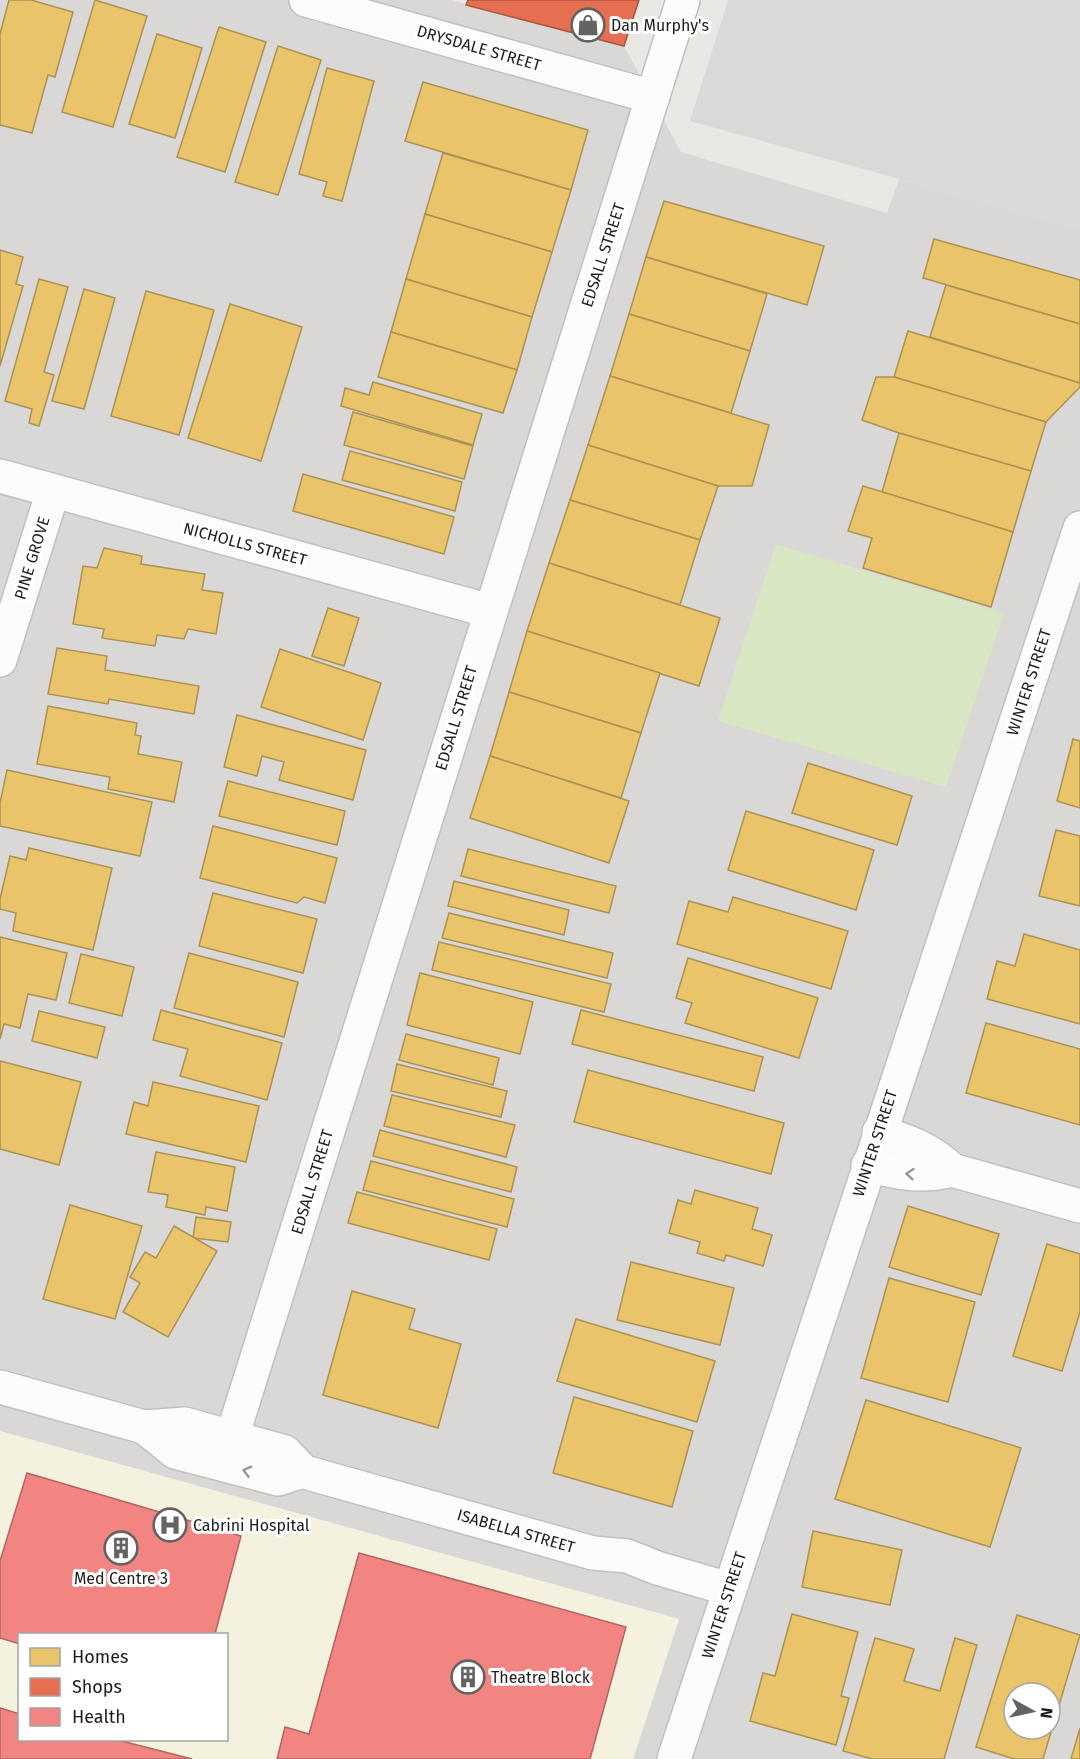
<svg xmlns="http://www.w3.org/2000/svg" width="1080" height="1759" font-family="'Fira Sans',sans-serif">
<rect width="100%" height="100%" fill="#eae8e5"/>
<path fill="#d9d8d6" fill-rule="evenodd" d="M 0,0 L 452,0 L 624,46 L 681,152 L 887,213 L 899,179 L 1080,229 L 1080,1759 L 633,1759 L 679,1619 L 0,1431 ZM 1014,1693 L 1050,1693 L 1050,1729 L 1014,1729 Z"/>
<path fill="#f4f2df" fill-rule="evenodd" d="M 0,1431 L 679,1619 L 633,1759 L 0,1759 ZM 20,1634 L 226,1634 L 226,1740 L 20,1740 Z"/>
<polygon fill="#d9e6c4" points="776,544 1004,613 946,787 718,721"/>
<polygon fill="#dad9d8" points="728,0 1080,0 1080,229 690,121"/>
<g fill="#e9c46a" stroke="#ac9253" stroke-width="1.5" fill-rule="evenodd">
<polygon points="9,0 31,0 73,12 55,77 48,75 32,133 0,125 0,34"/>
<polygon points="95,0 147,16 113,127 62,112"/>
<polygon points="219,27 266,42 225,172 177,157"/>
<polygon points="157,34 202,48 175,138 129,124"/>
<polygon points="278,46 321,60 278,195 235,182"/>
<polygon points="327,68 374,81 342,201 323,196 327,182 299,174"/>
<polygon points="423,82 588,130 571,190 405,141"/>
<polygon points="443,153 571,190 552,252 425,214"/>
<polygon points="664,201 824,246 807,305 646,257"/>
<polygon points="425,214 552,252 532,317 406,279"/>
<polygon points="934,239 1080,280 1080,324 923,278"/>
<polygon points="0,250 23,257 16,284 23,286 0,366"/>
<polygon points="646,257 767,294 750,351 629,314"/>
<polygon points="39,279 68,287 44,372 54,375 39,426 29,423 32,409 5,401"/>
<polygon points="406,279 532,317 517,370 391,332"/>
<polygon points="946,285 1080,324 1080,383 930,337"/>
<polygon points="84,289 115,298 84,409 52,401"/>
<polygon points="146,291 214,310 179,435 111,416"/>
<polygon points="230,304 302,327 261,461 188,438"/>
<polygon points="629,314 750,351 731,413 610,376"/>
<polygon points="908,331 1080,383 1080,387 1046,422 894,377"/>
<polygon points="391,332 517,370 503,413 378,377"/>
<polygon points="610,376 769,425 752,486 718,486 588,445"/>
<polygon points="876,377 894,377 1046,422 1031,471 899,433 862,420"/>
<polygon points="373,382 482,414 473,445 341,406 345,388 369,395"/>
<polygon points="353,412 473,446 464,479 344,445"/>
<polygon points="899,433 1031,471 1013,532 882,492"/>
<polygon points="588,445 718,486 700,540 570,500"/>
<polygon points="350,451 462,482 455,511 342,480"/>
<polygon points="303,474 454,517 444,554 293,511"/>
<polygon points="863,486 1013,532 991,607 863,568 872,538 848,531"/>
<polygon points="570,500 700,540 680,605 549,563"/>
<polygon points="104,548 142,556 141,564 205,574 202,590 223,593 216,634 188,629 184,639 157,635 155,646 102,638 104,629 73,624 83,566 97,568"/>
<polygon points="549,563 720,618 699,686 527,631"/>
<polygon points="328,608 359,618 344,666 312,656"/>
<polygon points="527,631 660,673 641,733 509,692"/>
<polygon points="57,648 107,656 105,670 199,686 194,714 109,699 108,704 48,694"/>
<polygon points="280,649 381,683 363,740 261,707"/>
<polygon points="509,692 641,733 621,798 490,756"/>
<polygon points="48,706 137,723 135,735 141,736 138,754 182,762 174,802 108,789 110,777 37,764"/>
<polygon points="237,715 366,750 353,800 279,780 284,762 262,756 257,776 224,767"/>
<polygon points="1073,739 1080,741 1080,808 1057,801"/>
<polygon points="490,756 629,801 609,863 470,818"/>
<polygon points="808,763 912,796 897,845 792,813"/>
<polygon points="7,770 152,802 140,856 0,826 0,803"/>
<polygon points="228,781 345,811 337,845 219,816"/>
<polygon points="746,811 874,850 856,910 728,870"/>
<polygon points="213,826 337,858 325,903 304,897 297,903 200,878"/>
<polygon points="1056,830 1080,836 1080,906 1039,896"/>
<polygon points="29,848 112,868 93,950 13,931 16,913 0,909 0,899 10,856 26,860"/>
<polygon points="468,849 616,886 609,913 461,876"/>
<polygon points="454,881 569,910 564,935 448,906"/>
<polygon points="213,893 317,919 303,973 199,946"/>
<polygon points="733,897 848,931 831,989 677,944 689,901 728,912"/>
<polygon points="449,913 613,953 607,978 442,938"/>
<polygon points="1024,934 1080,950 1080,1024 987,999 997,961 1015,966"/>
<polygon points="0,937 67,953 56,1000 28,994 20,1028 4,1024 0,1039"/>
<polygon points="439,942 611,984 604,1012 432,970"/>
<polygon points="189,953 298,982 284,1037 174,1008"/>
<polygon points="81,954 134,967 122,1016 69,1003"/>
<polygon points="688,958 818,998 799,1058 685,1023 692,1003 676,998"/>
<polygon points="420,973 533,1002 520,1054 407,1025"/>
<polygon points="161,1010 282,1043 267,1100 180,1076 188,1049 153,1040"/>
<polygon points="581,1010 763,1057 754,1091 572,1044"/>
<polygon points="39,1011 105,1027 97,1058 32,1041"/>
<polygon points="986,1023 1080,1049 1080,1125 966,1093"/>
<polygon points="406,1034 499,1058 493,1085 399,1060"/>
<polygon points="0,1061 81,1082 59,1165 0,1149"/>
<polygon points="397,1064 507,1091 501,1117 391,1091"/>
<polygon points="588,1070 784,1123 771,1174 574,1122"/>
<polygon points="153,1082 259,1106 246,1162 126,1134 134,1102 148,1106"/>
<polygon points="392,1095 515,1125 506,1157 384,1126"/>
<polygon points="380,1130 517,1167 511,1192 373,1156"/>
<polygon points="156,1152 235,1167 227,1211 206,1207 205,1215 166,1207 168,1195 148,1192"/>
<polygon points="371,1161 514,1199 507,1227 363,1190"/>
<polygon points="695,1190 758,1208 752,1229 772,1235 763,1266 726,1255 724,1261 697,1253 700,1242 669,1233 678,1200 691,1204"/>
<polygon points="357,1192 497,1229 489,1260 348,1223"/>
<polygon points="70,1205 142,1226 115,1319 43,1299"/>
<polygon points="908,1206 999,1234 981,1295 889,1267"/>
<polygon points="196,1217 231,1222 228,1242 193,1238"/>
<polygon points="174,1226 217,1251 168,1337 123,1312 140,1283 130,1277 145,1252 156,1258"/>
<polygon points="1047,1244 1080,1254 1080,1312 1062,1371 1013,1356"/>
<polygon points="631,1262 734,1288 720,1345 617,1320"/>
<polygon points="889,1278 975,1302 948,1402 861,1378"/>
<polygon points="352,1291 415,1309 409,1329 461,1344 438,1428 323,1395"/>
<polygon points="576,1319 715,1361 697,1422 557,1381"/>
<polygon points="574,1397 693,1431 672,1507 553,1473"/>
<polygon points="866,1400 1021,1448 990,1547 835,1499"/>
<polygon points="813,1531 902,1550 890,1605 802,1587"/>
<polygon points="792,1614 858,1632 841,1696 849,1698 836,1745 750,1721 763,1673 775,1676"/>
<path d="M 1017,1615 L 1080,1635 L 1043,1759 L 1014,1759 L 976,1747 ZM 1014,1693 L 1050,1693 L 1050,1729 L 1014,1729 Z"/>
<polygon points="875,1638 914,1649 904,1681 940,1691 955,1638 977,1645 944,1759 872,1759 843,1751"/>
<polygon points="1080,1728 1080,1759 1071,1759"/>
</g>
<polygon fill="#e76f51" stroke="#aa5641" stroke-width="1.5" points="468,0 639,0 624,46 466,5"/>
<g fill="#f28482" stroke="#b26563" stroke-width="1.5">
<polygon points="27,1473 241,1536 215,1634 20,1634 20,1644 0,1638 0,1561"/>
<polygon points="359,1553 626,1627 590,1759 277,1759 285,1727 309,1734"/>
<polygon points="0,1708 20,1714 20,1740 118,1740 192,1759 0,1759"/>
</g>
<g fill="none" stroke-linecap="round" stroke-linejoin="round">
<g stroke="#c1c0bf" stroke-width="36">
<g id="minor">
<polyline points="306,0 653,97"/>
<polyline points="0,476 490,611"/>
<polyline points="0,660 53,491"/>
<path d="M 879,1132 C 907,1141 931,1149 952,1170"/>
<path d="M 868,1165 C 897,1173 922,1178 952,1170 L 1080,1206"/>
<polyline points="0,1387 144,1427 185,1424 285,1452 303,1471 308,1473 593,1553 627,1556 657,1568 729,1589"/>
<polyline points="144,1427 175,1452 278,1479 303,1471"/>
<polyline points="200,1458 227,1447 232,1437 683,0"/>
<polyline points="674,1759 1080,528"/>
</g>
</g>
<use href="#minor" stroke="#fcfcfb" stroke-width="33"/>
</g>
<defs><path id="oneway-chevron" d="M-2-3.5L2.5 0L-2 3.5" fill="none" stroke-width="1.6" stroke-linecap="round" stroke-linejoin="round" transform="scale(1.5)"/></defs>
<g stroke="#979797">
<use href="#oneway-chevron" transform="translate(910 1174) rotate(-175)"/>
<use href="#oneway-chevron" transform="translate(247 1471) rotate(-165)"/>
</g>
<defs>
<g id="shop-ring" transform="scale(1.725)"><circle r="9.5" fill="#fff" stroke="#646362" stroke-width="1.5"/><path d="M-5-2.5h2.3a2.7 3.5 0 0 1 5.4 0H5L5.5 6h-11ZM-1.5-2.5h3a1.5 2.3 0 0 0-3 0Z" fill="#646362"/></g>
<g id="hospital-ring" transform="scale(1.725)"><circle r="9.5" fill="#fff" stroke="#646362" stroke-width="1.5"/><path d="M-5-5h3v3.5h4V-5h3V5h-3V1.5h-4V5h-3Z" fill="#646362"/></g>
<g id="building-ring" transform="scale(1.725)"><circle r="9.5" fill="#fff" stroke="#646362" stroke-width="1.5"/><path d="M-4-6H4V6H1V3H-1V6H-4ZM-2.5-4.3h1.7v1.8h-1.7ZM.8-4.3h1.7v1.8H.8ZM-2.5-1h1.7V.8h-1.7ZM.8-1h1.7V.8H.8Z" fill="#646362"/></g>
</defs>
<g fill-rule="evenodd">
<use href="#shop-ring" x="588" y="25"/>
<use href="#hospital-ring" x="170" y="1525"/>
<use href="#building-ring" x="121" y="1548"/>
<use href="#building-ring" x="468" y="1677"/>
</g>
<g text-anchor="middle" dominant-baseline="central" stroke-width="6" stroke-linejoin="round" paint-order="stroke">
<g font-size="16" fill="#1c1c1c" stroke="#fff" text-anchor="start">
<text x="611" y="25">Dan Murphy's</text>
<text x="193" y="1525">Cabrini Hospital</text>
<text x="121" y="1578" text-anchor="middle">Med Centre 3</text>
<text x="491" y="1677">Theatre Block</text>
</g>
<g font-size="16" fill="#1c1c1c" stroke="#fff">
<text transform="translate(479 48) rotate(16)">DRYSDALE STREET</text>
<text transform="translate(603 255) rotate(-72)">EDSALL STREET</text>
<text transform="translate(245 544) rotate(15)">NICHOLLS STREET</text>
<text transform="translate(32 558) rotate(-73)">PINE GROVE</text>
<text transform="translate(1029 682) rotate(-72)">WINTER STREET</text>
<text transform="translate(456 718) rotate(-73)">EDSALL STREET</text>
<text transform="translate(875 1143) rotate(-72)">WINTER STREET</text>
<text transform="translate(312 1182) rotate(-73)">EDSALL STREET</text>
<text transform="translate(516 1531) rotate(16)">ISABELLA STREET</text>
<text transform="translate(724 1605) rotate(-72)">WINTER STREET</text>
</g>
</g>
<rect x="18" y="1633" width="210" height="108" fill="#ffffff" stroke="#a4a4a4" stroke-width="1.5"/>
<rect x="30" y="1648" width="30" height="18" fill="#e9c46a" stroke="#a4a4a4" stroke-width="1.5"/>
<text x="72" y="1663" font-size="18" fill="#1c1c1c">Homes</text>
<rect x="30" y="1678" width="30" height="18" fill="#e76f51" stroke="#a4a4a4" stroke-width="1.5"/>
<text x="72" y="1693" font-size="18" fill="#1c1c1c">Shops</text>
<rect x="30" y="1708" width="30" height="18" fill="#f28482" stroke="#a4a4a4" stroke-width="1.5"/>
<text x="72" y="1723" font-size="18" fill="#1c1c1c">Health</text>
<g transform="translate(1032 1711) rotate(98)"><circle r="28" fill="#ffffff" stroke="#a4a4a4" stroke-width="1.5"/>
<path d="M0-4.5L10 22L0 15L-10 22Z" fill="#646362"/>
<text y="-9" font-size="16" font-weight="bold" text-anchor="middle" fill="#1c1c1c">N</text>
</g>
</svg>
